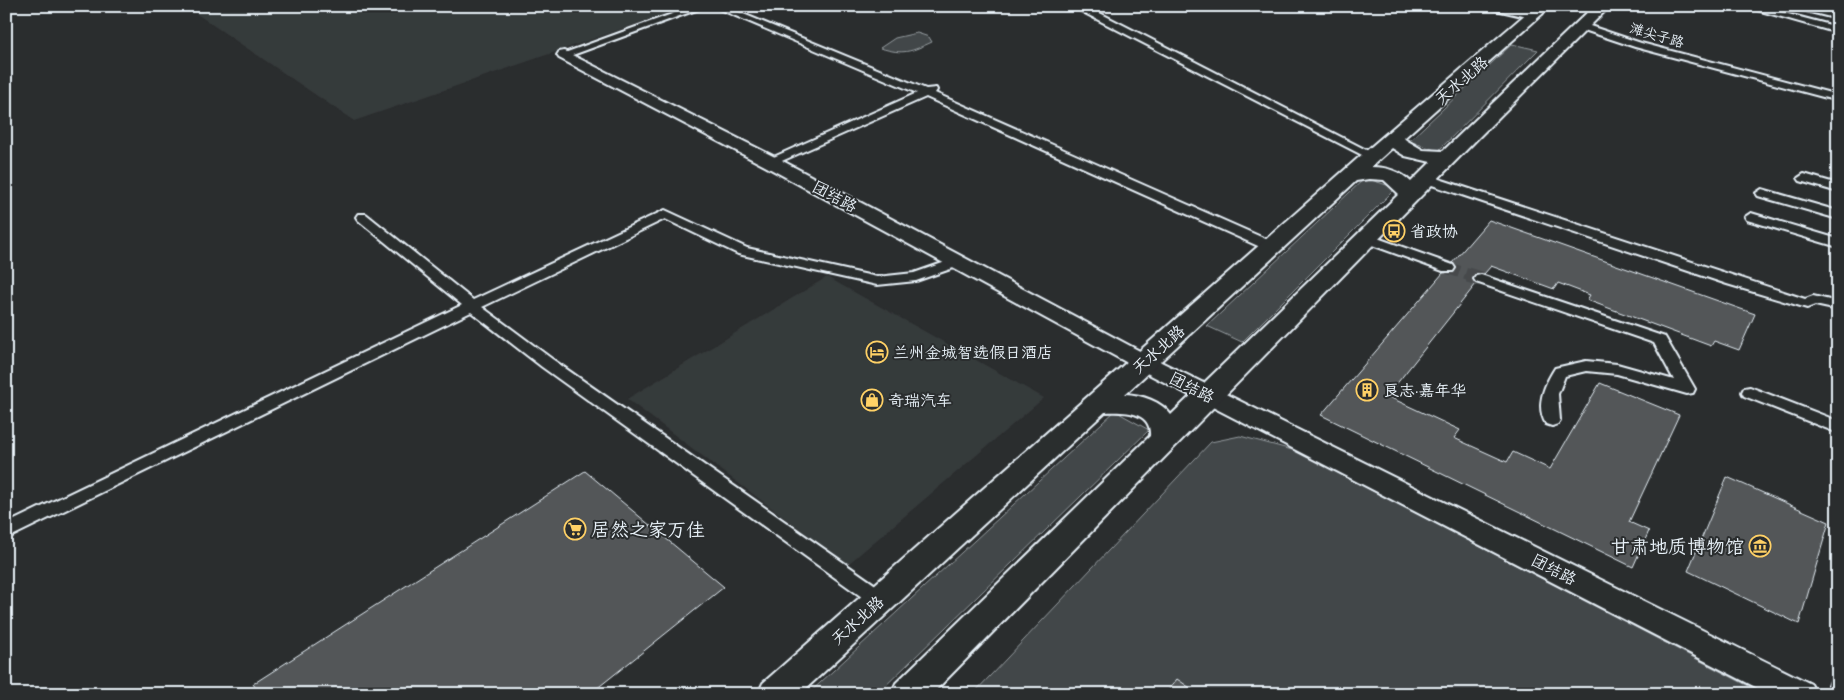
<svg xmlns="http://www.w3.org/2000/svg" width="1844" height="700" font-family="Delius,'LXGW WenKai TC',sans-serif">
<rect width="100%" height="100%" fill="#2a2d2e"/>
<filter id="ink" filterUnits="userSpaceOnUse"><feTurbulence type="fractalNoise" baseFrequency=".02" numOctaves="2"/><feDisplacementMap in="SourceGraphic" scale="10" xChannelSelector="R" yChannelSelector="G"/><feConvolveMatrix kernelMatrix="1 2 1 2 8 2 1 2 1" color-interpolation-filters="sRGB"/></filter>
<g filter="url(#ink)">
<g fill="#363a3b">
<polygon points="185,6 689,6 354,121"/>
<polygon points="827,277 1044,398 847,565 627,399"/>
</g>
<g fill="#424648" stroke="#959ca0">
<path d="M 917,33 L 929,37 L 932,42 C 910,52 904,55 880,48 L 895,38 Z"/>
<polygon points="1512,44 1538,50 1438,151 1409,141"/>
<polygon points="1365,178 1396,188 1242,342 1207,326"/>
<polygon points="1115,411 1149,430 877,694 808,694"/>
<polygon points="1240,436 1296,451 1764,694 973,694 1211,442"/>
</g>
<g fill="#535759" stroke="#e8f1f8">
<polygon points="1489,220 1755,314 1739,350 1714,341 1711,346 1587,300 1590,295 1558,283 1554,289 1491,266 1484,274 1474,275 1472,280 1476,284 1387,396 1460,430 1454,438 1507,462 1513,452 1550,469 1600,383 1679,415 1629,522 1649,531 1633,567 1321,415 1443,273 1455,272 1457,267 1452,263"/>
<polygon points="585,471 724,587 590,694 260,694 253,684"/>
<polygon points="1727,477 1829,522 1799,624 1688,571"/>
<polygon points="1177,679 1199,694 1165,694"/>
</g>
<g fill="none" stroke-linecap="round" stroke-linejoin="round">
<polyline stroke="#464a4c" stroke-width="12" stroke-dasharray="12 6" stroke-linecap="butt" points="1448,268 1472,276"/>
<polyline stroke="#464a4c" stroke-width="15" stroke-dasharray="15 8" stroke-linecap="butt" points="1468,275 1481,279"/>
<g stroke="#e8f1f8" stroke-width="4">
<g id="street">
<polygon points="694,6 707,6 567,57 561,57 559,55"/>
<polygon points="712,6 724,6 926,89 936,88 937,90 935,93 1277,244 1279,247 1277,250 1267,250 926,97 775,164 767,164 765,162 767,160 917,93"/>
<polygon points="1071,6 1084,6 1092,9 1378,156 1376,158 1368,158"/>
<polygon points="1479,6 1500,6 1521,10 1523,12 1518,15"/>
<polygon points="1743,6 1758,6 1838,27 1838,33"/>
<polygon points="1786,6 1804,6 1838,13 1838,19"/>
<polygon points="1581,23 1641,43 1838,95 1838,101 1635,47 1578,28 1578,24"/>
<polygon points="1804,174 1838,184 1838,192 1800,181 1798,178"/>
<polygon points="1427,175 1805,299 1813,296 1838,302 1838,310 1815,305 1807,308 1727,284 1423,182 1421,179"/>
<polygon points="1762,189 1838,211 1838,219 1758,196 1756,193"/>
<polygon points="665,210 747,248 877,277 914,273 957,258 964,262 962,265 916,281 877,285 738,254 665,219 482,307 552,359 887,593 890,599 887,605 880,607 873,605 542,367 471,312 6,539 6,524 462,305 358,220 356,217 358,214 366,214 473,300"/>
<polygon points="1751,213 1838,239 1838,247 1747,220 1745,217"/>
<polygon points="1366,234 1453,265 1455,268 1453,271 1443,271 1361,241 1359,238"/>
<path d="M 1481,275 L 1665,337 L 1695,389 L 1693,393 L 1687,394 L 1617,374 L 1586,371 L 1565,376 L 1558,394 L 1560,420 L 1558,424 L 1552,426 L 1546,424 C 1535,406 1544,385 1555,368 L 1586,361 L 1617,364 L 1674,380 L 1654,343 L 1476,282 L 1474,279 L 1476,276 Z"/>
<polygon points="1750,387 1838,421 1838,433 1744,396 1742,392 1744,388"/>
<polygon points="1838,679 1838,694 1826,694 1831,681"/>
</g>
</g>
<g stroke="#e8f1f8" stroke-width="4">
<g id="secondary">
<polygon points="1497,6 1521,6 1540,11 1542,14 1535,18 1499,9"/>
<polygon points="564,51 777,158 1151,357 1811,684 1816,694 1769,694 1135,367 765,166 559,58 557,55 559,52"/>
</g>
</g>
<g stroke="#e8f1f8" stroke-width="4">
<path id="primary" d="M 1535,6 L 1551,6 L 1404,138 L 1406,140 L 1423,150 L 1443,151 L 1594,6 L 1610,6 L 1479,137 L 932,694 L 891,694 L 896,683 L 1150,436 C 1152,411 1123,411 1105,412 L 800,694 L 758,694 L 763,683 L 1365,152 ZM 1392,148 L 1405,156 L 1431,162 L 1411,182 C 1400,171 1387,167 1371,167 ZM 1369,179 L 1384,180 L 1399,194 L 1171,415 C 1161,401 1142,395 1125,394 L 1356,181 Z"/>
</g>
<use href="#street" fill="#2a2d2e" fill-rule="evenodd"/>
<use href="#secondary" fill="#2a2d2e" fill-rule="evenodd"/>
<use href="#primary" fill="#2a2d2e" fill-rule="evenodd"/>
</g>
</g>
<defs>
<g id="bus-ring" transform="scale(1.125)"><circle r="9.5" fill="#2a2d2e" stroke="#ffd166" stroke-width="1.5"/><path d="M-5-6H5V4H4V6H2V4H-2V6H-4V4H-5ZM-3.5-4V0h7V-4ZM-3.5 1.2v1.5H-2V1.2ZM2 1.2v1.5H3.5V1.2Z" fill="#ffd166"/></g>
<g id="hotel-ring" transform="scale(1.125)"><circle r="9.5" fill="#2a2d2e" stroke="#ffd166" stroke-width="1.5"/><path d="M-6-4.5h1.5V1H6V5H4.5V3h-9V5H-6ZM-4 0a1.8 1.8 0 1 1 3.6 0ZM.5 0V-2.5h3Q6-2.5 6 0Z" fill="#ffd166"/></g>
<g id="building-ring" transform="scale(1.125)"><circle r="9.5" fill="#2a2d2e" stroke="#ffd166" stroke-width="1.5"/><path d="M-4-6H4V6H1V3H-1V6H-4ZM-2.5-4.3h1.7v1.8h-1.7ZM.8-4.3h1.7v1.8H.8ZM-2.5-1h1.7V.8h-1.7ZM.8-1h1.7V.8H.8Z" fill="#ffd166"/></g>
<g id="shop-ring" transform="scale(1.125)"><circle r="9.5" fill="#2a2d2e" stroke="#ffd166" stroke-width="1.5"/><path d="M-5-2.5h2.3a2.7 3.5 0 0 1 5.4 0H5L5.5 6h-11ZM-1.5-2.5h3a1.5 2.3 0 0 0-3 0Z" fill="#ffd166"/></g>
<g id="supermarket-ring" transform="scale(1.125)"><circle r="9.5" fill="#2a2d2e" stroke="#ffd166" stroke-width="1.5"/><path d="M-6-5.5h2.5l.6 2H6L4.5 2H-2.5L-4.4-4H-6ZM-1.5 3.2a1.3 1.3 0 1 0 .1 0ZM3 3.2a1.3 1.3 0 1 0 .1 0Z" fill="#ffd166"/></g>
<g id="museum-ring" transform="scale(1.125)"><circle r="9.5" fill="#2a2d2e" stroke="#ffd166" stroke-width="1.5"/><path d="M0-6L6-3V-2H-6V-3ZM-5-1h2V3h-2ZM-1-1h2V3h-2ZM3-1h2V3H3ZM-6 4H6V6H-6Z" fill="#ffd166"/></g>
</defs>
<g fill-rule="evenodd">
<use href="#bus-ring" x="1394" y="231"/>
<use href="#hotel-ring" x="877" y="352"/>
<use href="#building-ring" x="1367" y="390"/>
<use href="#shop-ring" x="872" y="400"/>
<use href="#supermarket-ring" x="575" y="529"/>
<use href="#museum-ring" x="1760" y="546"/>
</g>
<g text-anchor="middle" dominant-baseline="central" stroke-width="4" stroke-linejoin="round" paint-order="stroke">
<g font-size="14" fill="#e8f1f8" stroke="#2a2d2e">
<text transform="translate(1657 35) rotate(16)">滩尖子路</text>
</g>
<g font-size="16" fill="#e8f1f8" stroke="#2a2d2e">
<text transform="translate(1461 80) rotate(-41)">天水北路</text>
<text transform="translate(835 196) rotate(28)">团结路</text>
<text transform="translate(1158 349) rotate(-42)">天水北路</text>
<text transform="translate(1192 387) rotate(27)">团结路</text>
<text transform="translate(1554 569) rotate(27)">团结路</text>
<text transform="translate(857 620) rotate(-42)">天水北路</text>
</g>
<g font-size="16" fill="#e8f1f8" stroke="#2a2d2e" text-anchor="start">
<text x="1410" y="231">省政协</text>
<text x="893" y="352">兰州金城智选假日酒店</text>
<text x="1383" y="390">良志·嘉年华</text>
<text x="888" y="400">奇瑞汽车</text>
</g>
<g font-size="19" fill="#e8f1f8" stroke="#2a2d2e" text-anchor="start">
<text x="591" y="529">居然之家万佳</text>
<text x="1744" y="546" text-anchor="end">甘肃地质博物馆</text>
</g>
</g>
<rect width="1844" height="700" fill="none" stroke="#2a2d2e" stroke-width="25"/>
<rect x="12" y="12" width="1819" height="675" fill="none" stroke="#e8f1f8" stroke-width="2" filter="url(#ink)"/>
</svg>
